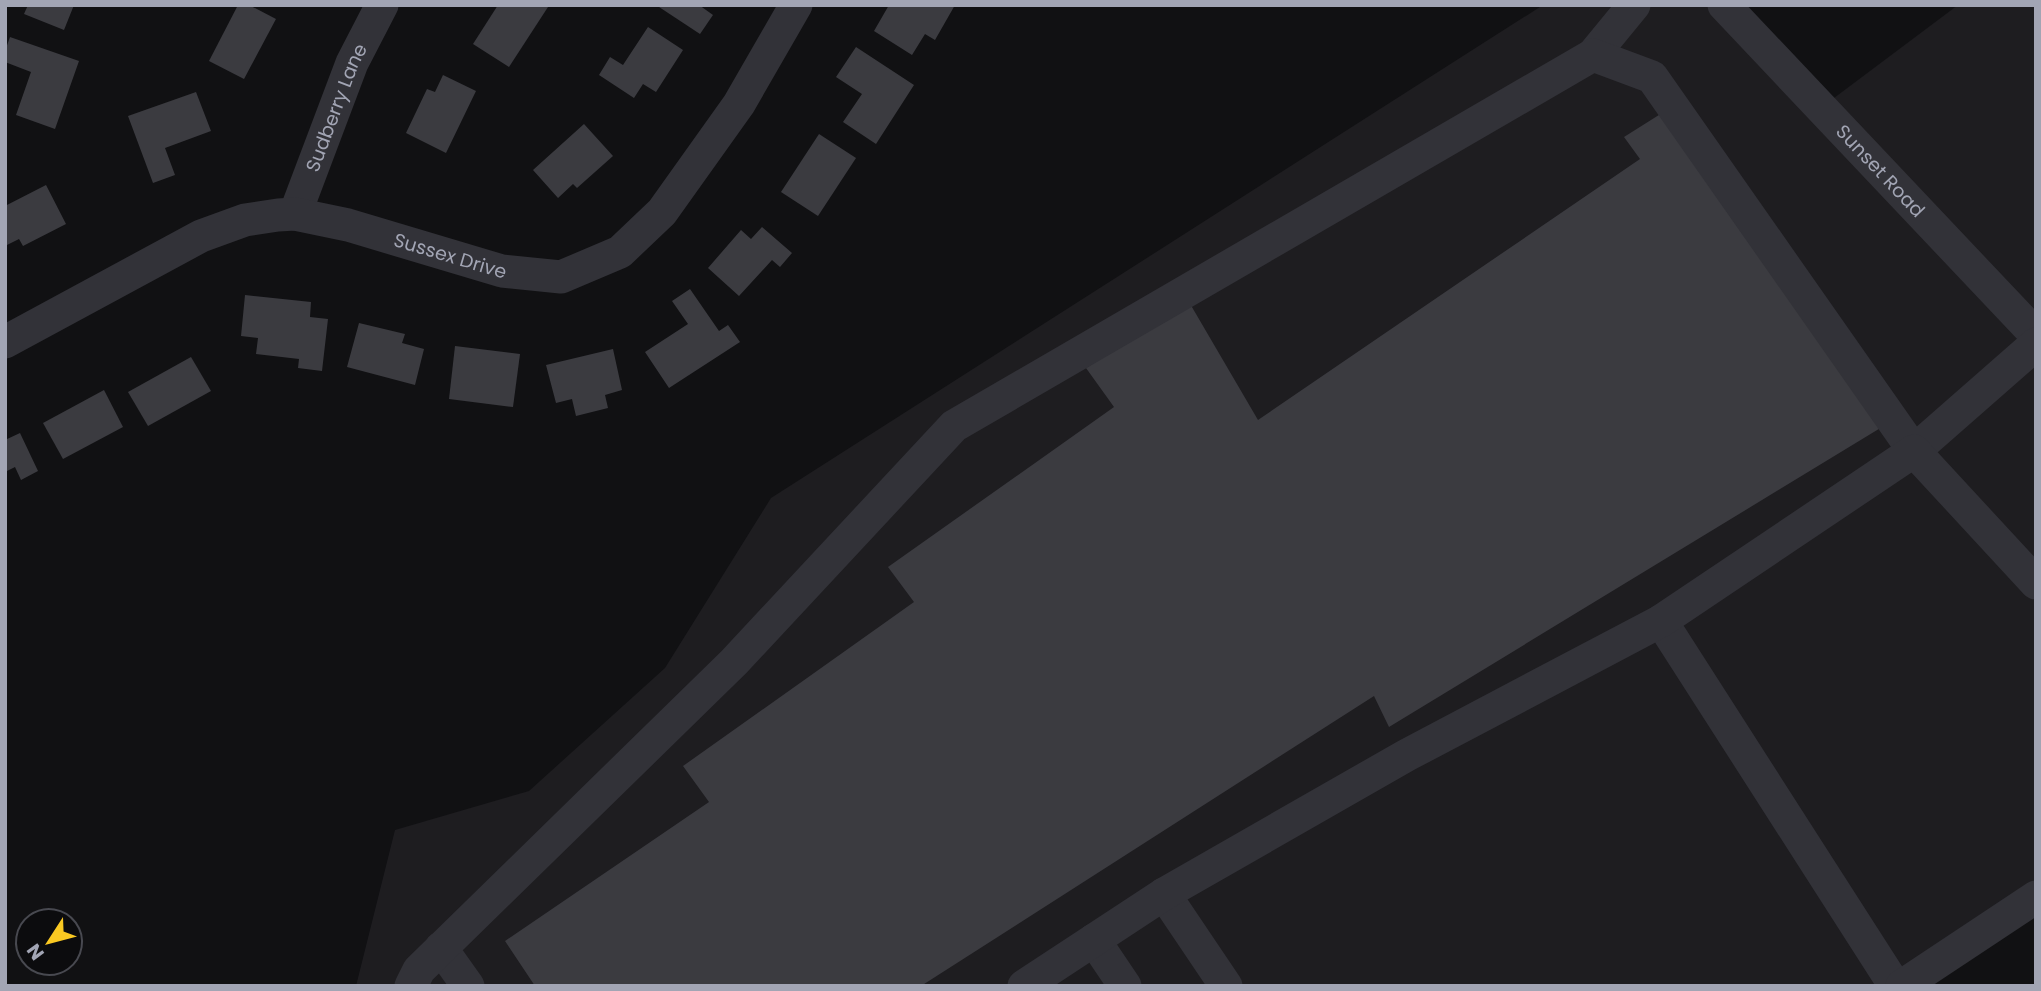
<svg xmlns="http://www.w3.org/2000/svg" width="2041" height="991" font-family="Poppins,sans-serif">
<rect width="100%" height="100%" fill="#111113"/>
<polygon fill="#1e1d20" points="1543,5 1725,5 1822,107 1958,5 2036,5 2036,882 1923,986 356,986 395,830 529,791 665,668 771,498"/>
<g fill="#3b3b40">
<polygon points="28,5 74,5 64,30 24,14"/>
<polygon points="238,5 249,5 276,19 244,79 209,61"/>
<polygon points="498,5 548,7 509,67 473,44"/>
<polygon points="656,5 699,5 713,15 700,34"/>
<polygon points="889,5 955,5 935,40 925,34 912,55 874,31"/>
<polygon points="648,27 683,50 656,92 643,84 634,98 599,75 610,57 623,65"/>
<polygon points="10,37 79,61 55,129 16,115 31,72 5,62 5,51"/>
<polygon points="856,47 914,85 876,144 843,122 862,94 836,77"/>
<polygon points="443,75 476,91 446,153 406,133 427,89 435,92"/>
<polygon points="196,92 211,131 165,148 175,175 153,183 128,116"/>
<polygon points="1670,108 1887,424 1389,727 1374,696 921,986 535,986 505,941 709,802 683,766 914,602 888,567 1114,407 1086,368 1189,302 1258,420 1640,159 1624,137"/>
<polygon points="584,124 613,156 577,188 573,184 558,198 533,170"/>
<polygon points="819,134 856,158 818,216 781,192"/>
<polygon points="46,185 66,224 23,246 19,239 5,246 5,206"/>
<polygon points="762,227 792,253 780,267 772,260 739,296 708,268 741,230 751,239"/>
<polygon points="690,289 719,331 728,325 740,342 669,388 645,352 688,324 672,301"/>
<polygon points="245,295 311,302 310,317 328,319 322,371 298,368 299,359 256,354 258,338 241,336"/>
<polygon points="359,323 405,334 402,343 424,349 415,385 347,367"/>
<polygon points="455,346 520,354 513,407 449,399"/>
<polygon points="613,349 622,390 605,395 608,408 576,416 572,399 556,403 546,365"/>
<polygon points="191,357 211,391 148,426 128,392"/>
<polygon points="104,390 123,427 63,459 43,423"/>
<polygon points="20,433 38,471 21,480 15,467 5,472 5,440"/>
</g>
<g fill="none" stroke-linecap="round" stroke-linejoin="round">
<g stroke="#323238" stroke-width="33">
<path id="s1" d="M 1724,5 L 2036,335"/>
<polyline points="1593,55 1634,5"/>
<path id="s2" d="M 295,214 L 352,63 L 382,5"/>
<path id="s3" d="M 5,342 L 201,236 L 245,220 L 278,215 L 295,214 L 348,225 L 502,271 L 561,277 L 620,252 L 662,212 L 739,104 L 796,5"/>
<polyline points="1661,621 1895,986"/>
<polyline points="1164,894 1226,986"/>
<polyline points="1094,940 1125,986"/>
<polyline points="441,948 468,986"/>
<polyline points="411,986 419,970 734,662 954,426 1593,55 1652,77 1914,451 2036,344"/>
<polyline points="1024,986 1164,894 1407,755 1661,621 1914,451 2036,583"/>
<polyline points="1902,986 2036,897"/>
</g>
</g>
<g text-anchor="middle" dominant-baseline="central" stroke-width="5" stroke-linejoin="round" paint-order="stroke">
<g font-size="19" fill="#a2a5b4" stroke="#0c0c0e">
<text stroke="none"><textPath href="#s2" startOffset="114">Sudberry Lane</textPath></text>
<text stroke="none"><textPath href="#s1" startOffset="228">Sunset Road</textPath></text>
<text stroke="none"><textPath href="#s3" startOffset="481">Sussex Drive</textPath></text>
</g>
</g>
<rect width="2041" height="991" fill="none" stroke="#a2a5b4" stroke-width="14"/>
<g transform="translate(49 942) rotate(234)"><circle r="33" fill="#0c0c0e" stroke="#484950" stroke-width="2"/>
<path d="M0-5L12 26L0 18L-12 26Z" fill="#fac922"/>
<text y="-10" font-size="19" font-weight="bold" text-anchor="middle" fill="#a2a5b4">N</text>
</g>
</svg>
